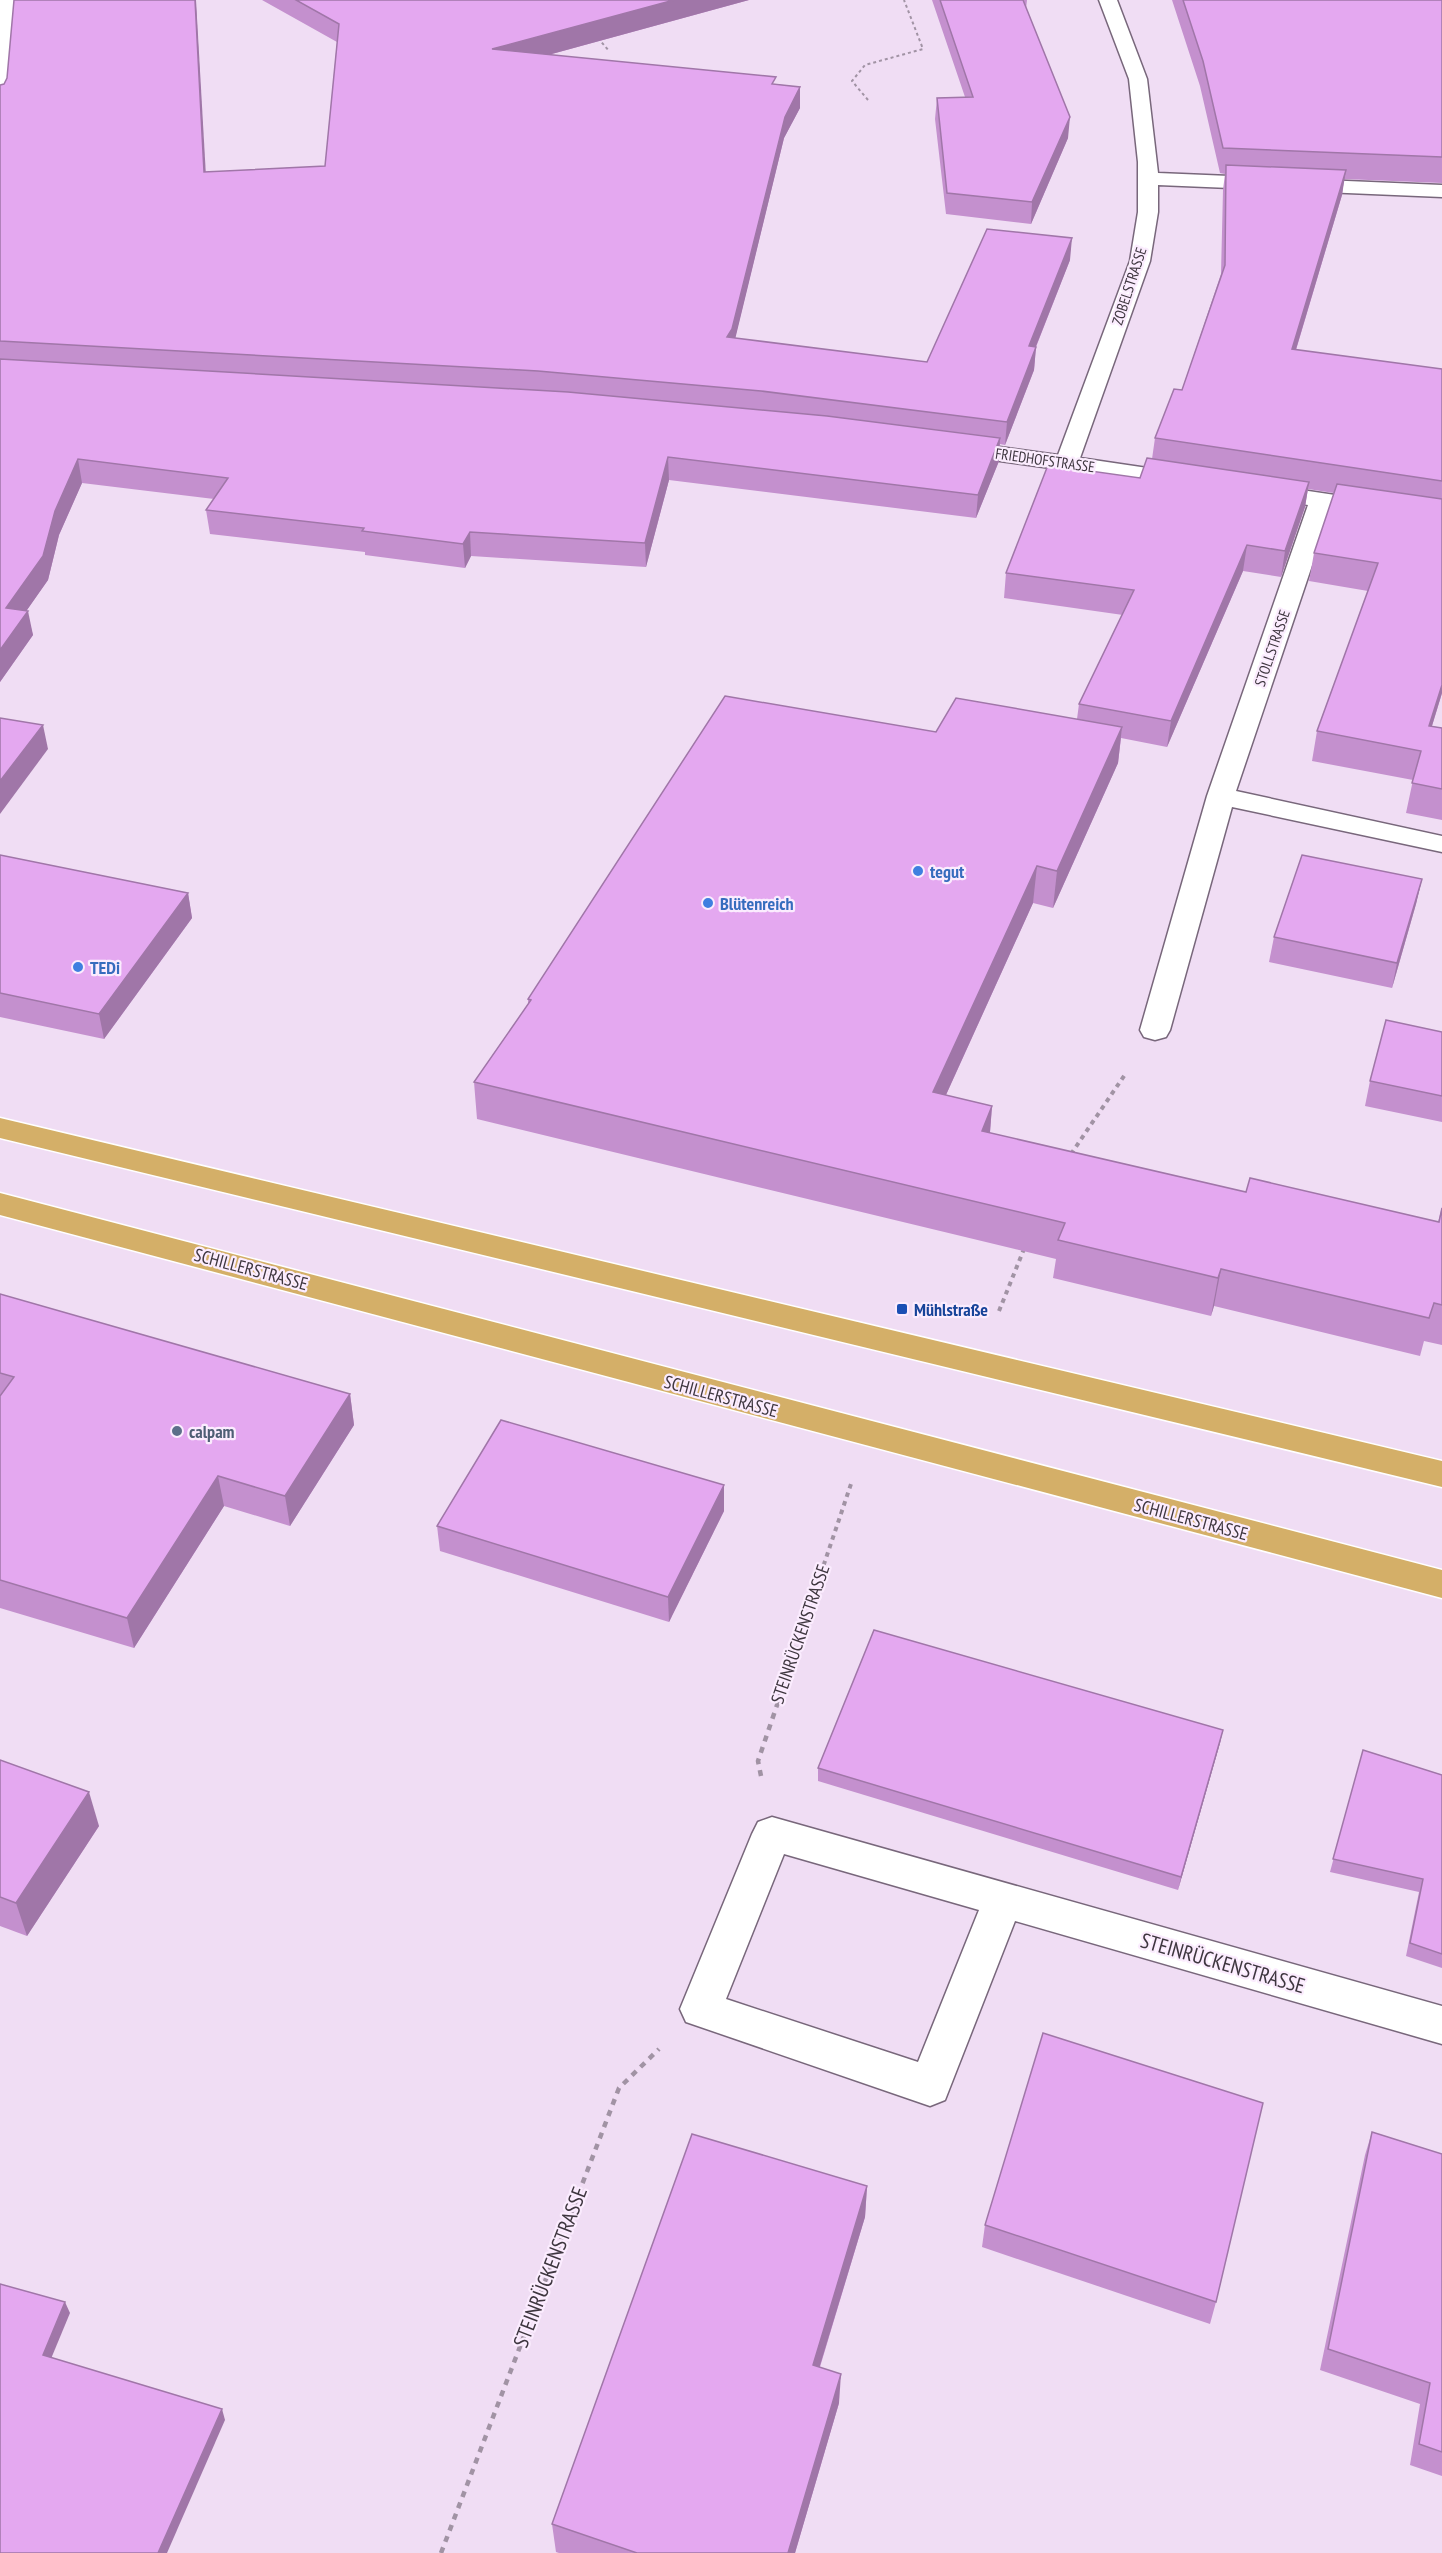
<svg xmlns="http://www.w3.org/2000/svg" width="1442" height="2553" font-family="'PT Sans Narrow',sans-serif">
<rect width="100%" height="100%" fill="#f0ddf4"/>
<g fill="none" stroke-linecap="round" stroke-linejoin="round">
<g stroke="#78677b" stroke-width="3">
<g id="minor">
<polygon points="0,0 17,0 9,99 7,103 0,105"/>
<polygon points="1099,0 1117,0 1147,79 1158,173 1442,185 1442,197 1158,185 1158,212 1150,261 1080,458 1195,475 1199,480 1195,485 1187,487 956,455 948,453 944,448 948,443 956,441 1058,455 1130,261 1138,212 1138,162 1129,79"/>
<polygon points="1261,484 1442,511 1442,525 1331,509 1236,791 1442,836 1442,852 1232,807 1170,1030 1166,1037 1155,1040 1144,1037 1140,1030 1207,796 1308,505 1253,496 1249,491 1253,486"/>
<path d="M 772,1817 L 1442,2006 L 1442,2044 L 1015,1921 L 945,2100 L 930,2106 L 686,2022 L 680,2009 L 752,1834 L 758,1822 ZM 784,1854 L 979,1910 L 918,2062 L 726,1999 Z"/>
</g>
</g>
<g stroke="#fff" stroke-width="3">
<g id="major">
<polygon points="0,1118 1442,1461 1442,1487 0,1138"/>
<polygon points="0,1193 1442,1570 1442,1598 0,1215"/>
</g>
</g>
<g stroke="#a193a4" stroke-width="2" stroke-dasharray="3 3" stroke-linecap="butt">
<polyline points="598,38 609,51"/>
<polyline points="868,100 852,81 865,65 923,49 904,0"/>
</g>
<g stroke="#a193a4" stroke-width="4" stroke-dasharray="4.5 4.5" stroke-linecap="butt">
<polyline points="1071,1154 1126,1073"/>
<polyline points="999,1311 1024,1249"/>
<polyline points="792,1659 851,1484"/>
</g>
<g stroke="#a193a4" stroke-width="4.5" stroke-dasharray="6 6" stroke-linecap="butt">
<polyline points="761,1776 758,1761 793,1658"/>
<polyline points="441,2553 619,2088 659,2049"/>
</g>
<use href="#minor" fill="#fff" fill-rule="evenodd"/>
<use href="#major" fill="#d4af68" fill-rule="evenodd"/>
</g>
<g fill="#c490ce">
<polygon points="262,0 749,0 548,55 800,87 800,108 784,138 735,338 927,362 1070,260 1036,347 1034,370 1005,445 1000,444 999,461 976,518 669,480 646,567 471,556 465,568 365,555 365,552 210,534 206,510 214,499 82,483 59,535 48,580 26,611 33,635 0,682 0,85 205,172 325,166 337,42"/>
<polygon points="932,0 1027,0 1026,9 1068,138 1031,224 946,214 935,119 937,98 965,97"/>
<polygon points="1172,0 1442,0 1442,183 1344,179 1342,195 1296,350 1442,369 1442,693 1432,726 1442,728 1442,820 1406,813 1413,780 1312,761 1317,731 1368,591 1309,581 1314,553 1334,493 1308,489 1305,507 1281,577 1243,571 1167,747 1121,738 1118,763 1053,908 1033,903 946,1095 992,1106 990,1133 1246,1192 1438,1222 1442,1207 1442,1345 1424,1341 1420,1356 1214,1306 1211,1316 1053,1278 1056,1259 477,1119 474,1082 528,1004 528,999 936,732 1077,719 1079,704 1123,615 1004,598 1006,573 1140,478 1152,459 1155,438 1182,390 1221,274 1223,190 1225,174 1220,173 1200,86"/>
<polygon points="0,855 188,893 192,918 104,1039 0,1017"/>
<polygon points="1422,879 1416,904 1392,988 1269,962 1274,937"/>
<polygon points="1442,1032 1442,1122 1365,1106 1370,1081"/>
<polygon points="0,1294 350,1394 354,1425 290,1526 224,1506 134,1648 0,1608"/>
<polygon points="724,1485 724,1511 669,1622 440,1551 437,1526"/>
<polygon points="1223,1730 1220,1743 1178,1890 818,1781 818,1768"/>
<polygon points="1363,1750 1442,1775 1442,1968 1406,1956 1419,1892 1330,1872"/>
<polygon points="0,1760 99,1826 27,1936 0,1926"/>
<polygon points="1372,2132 1442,2154 1442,2476 1410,2465 1420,2404 1320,2370 1365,2155"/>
<polygon points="867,2186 865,2217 820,2367 839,2403 795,2553 559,2553 556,2552 552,2524"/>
<polygon points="985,2225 1216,2302 1210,2324 982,2247"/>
</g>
<g fill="#a076a8">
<polygon points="195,0 196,0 207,194 204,172"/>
<polygon points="674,0 749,0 493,70 492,49"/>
<polygon points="800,87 800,108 784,138 732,352 727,337 785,117"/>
<polygon points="1070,117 1068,138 1031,224 1032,202"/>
<polygon points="1346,170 1342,195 1288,376 1292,349"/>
<polygon points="1072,238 1070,260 1027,369 1029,346"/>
<polygon points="1036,347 1034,370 1005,445 1007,422"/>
<polygon points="1000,438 999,461 976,518 978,495"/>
<polygon points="668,457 669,480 646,567 645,543"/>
<polygon points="78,459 82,483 59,535 48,580 11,633 6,608 55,511"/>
<polygon points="1309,482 1305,507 1281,577 1285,551"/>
<polygon points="470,532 471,556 465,568 463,544"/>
<polygon points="1247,545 1243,571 1167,747 1171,721"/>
<polygon points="28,611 33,635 0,682 0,650"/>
<polygon points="1442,685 1442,693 1423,755 1429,726"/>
<polygon points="43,725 48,749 0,814 0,781"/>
<polygon points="1122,727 1118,763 1053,908 1057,871"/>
<polygon points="1037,866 1033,903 930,1130 933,1092"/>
<polygon points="1422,879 1416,904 1392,988 1397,963"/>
<polygon points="188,893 192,918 104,1039 99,1014"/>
<polygon points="992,1106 989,1144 982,1131"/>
<polygon points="1221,1269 1214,1306 1211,1316 1218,1278"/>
<polygon points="350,1394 354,1425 290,1526 285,1496"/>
<polygon points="218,1476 224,1506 134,1648 127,1618"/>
<polygon points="724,1485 724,1511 669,1622 668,1597"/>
<polygon points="1223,1730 1220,1743 1178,1890 1181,1877"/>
<polygon points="89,1792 99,1826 27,1936 16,1903"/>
<polygon points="867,2186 865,2217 811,2395 813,2365"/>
<polygon points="65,2302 70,2313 48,2366 43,2355"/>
<polygon points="841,2374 839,2403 795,2553 788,2553"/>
<polygon points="222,2409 225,2420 167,2553 158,2553"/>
</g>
<g fill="#e4a8f0" stroke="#a076a8" stroke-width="1.5">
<polygon points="14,0 195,0 204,172 325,166 339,24 296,0 674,0 492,49 776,77 772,84 800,87 785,117 732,329 727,337 927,362 987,229 1072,238 1029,346 1036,347 1007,422 761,391 538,371 0,341 0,85 4,84 7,78"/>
<polygon points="940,0 1023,0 1070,117 1032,202 947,193 937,98 973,97"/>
<polygon points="1183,0 1442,0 1442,157 1223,148 1203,61"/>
<polygon points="1226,165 1346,170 1292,349 1442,369 1442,481 1155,438 1174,389 1182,390 1225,265"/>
<polygon points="0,359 568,392 827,416 1000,438 978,495 668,457 645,543 470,532 463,544 362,531 364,528 206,510 228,478 78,459 55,511 43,556 6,608 28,611 0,650"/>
<polygon points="1147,458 1309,482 1285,551 1247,545 1171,721 1079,704 1134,590 1006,573 1048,465 1140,478"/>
<polygon points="1337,484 1442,499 1442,685 1429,726 1442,728 1442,789 1412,783 1421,751 1317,731 1378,563 1314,553"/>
<polygon points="725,696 936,732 956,698 1122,727 1057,871 1037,866 933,1092 992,1106 982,1131 1246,1192 1250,1178 1439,1222 1442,1208 1442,1305 1434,1303 1429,1318 1221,1269 1218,1278 1058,1240 1065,1223 474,1082 531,1000 528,999"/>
<polygon points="0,718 43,725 0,781"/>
<polygon points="0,855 188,893 99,1014 0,993"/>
<polygon points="1302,855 1422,879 1397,963 1274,937"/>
<polygon points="1386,1020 1442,1032 1442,1096 1370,1081"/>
<polygon points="0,1294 350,1394 285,1496 218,1476 127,1618 0,1580 0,1396 14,1377 0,1373"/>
<polygon points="501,1420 724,1485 668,1597 437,1526"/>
<polygon points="874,1630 1223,1730 1181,1877 818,1768"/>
<polygon points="1363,1750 1442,1775 1442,1954 1410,1943 1423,1879 1333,1859"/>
<polygon points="0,1760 89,1792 16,1903 0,1897"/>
<polygon points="1043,2033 1263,2103 1216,2302 985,2225"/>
<polygon points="1372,2132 1442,2154 1442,2452 1419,2444 1430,2383 1328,2349"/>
<polygon points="692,2134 867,2186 813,2365 841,2374 788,2553 637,2553 552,2524"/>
<polygon points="0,2284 65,2302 43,2355 222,2409 158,2553 0,2553"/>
</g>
<g fill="#3f7fe0" stroke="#fbecfe" stroke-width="2">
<circle cx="918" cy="871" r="6"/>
<circle cx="708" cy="903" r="6"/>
<circle cx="78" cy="967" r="6"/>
</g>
<rect fill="#1a4fb4" stroke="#fbecfe" stroke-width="2" x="896" y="1303" width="12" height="12" rx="3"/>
<circle fill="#5c6f8a" stroke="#fbecfe" stroke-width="2" cx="177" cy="1431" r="6"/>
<g text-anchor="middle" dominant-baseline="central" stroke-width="4.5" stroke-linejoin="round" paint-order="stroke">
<g font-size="15" fill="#3e363f" stroke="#fbecfe">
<text transform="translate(1129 286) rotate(-72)">ZOBELSTRASSE</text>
<text transform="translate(1045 460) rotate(8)">FRIEDHOFSTRASSE</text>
<text transform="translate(1272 648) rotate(-71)">STOLLSTRASSE</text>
</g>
<g font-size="18" font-weight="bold" fill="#366cbe" stroke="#fbecfe" text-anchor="start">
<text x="930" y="871">tegut</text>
<text x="720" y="903">Blütenreich</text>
<text x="90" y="967">TEDi</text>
</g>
<g font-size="18" fill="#3e363f" stroke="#fbecfe">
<text transform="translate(251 1269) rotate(15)">SCHILLERSTRASSE</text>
<text transform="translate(721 1396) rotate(15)">SCHILLERSTRASSE</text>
<text transform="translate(1191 1519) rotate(15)">SCHILLERSTRASSE</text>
<text transform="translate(800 1634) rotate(-71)">STEINRÜCKENSTRASSE</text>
</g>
<g font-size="18" font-weight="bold" fill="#164399" stroke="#fbecfe" text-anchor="start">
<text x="914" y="1309">Mühlstraße</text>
</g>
<g font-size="18" font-weight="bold" fill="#4e5e75" stroke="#fbecfe" text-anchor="start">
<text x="189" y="1431">calpam</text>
</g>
<g font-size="21" fill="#3e363f" stroke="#fbecfe">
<text transform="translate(1223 1963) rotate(16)">STEINRÜCKENSTRASSE</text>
<text transform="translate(550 2267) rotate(-69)">STEINRÜCKENSTRASSE</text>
</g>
</g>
</svg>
